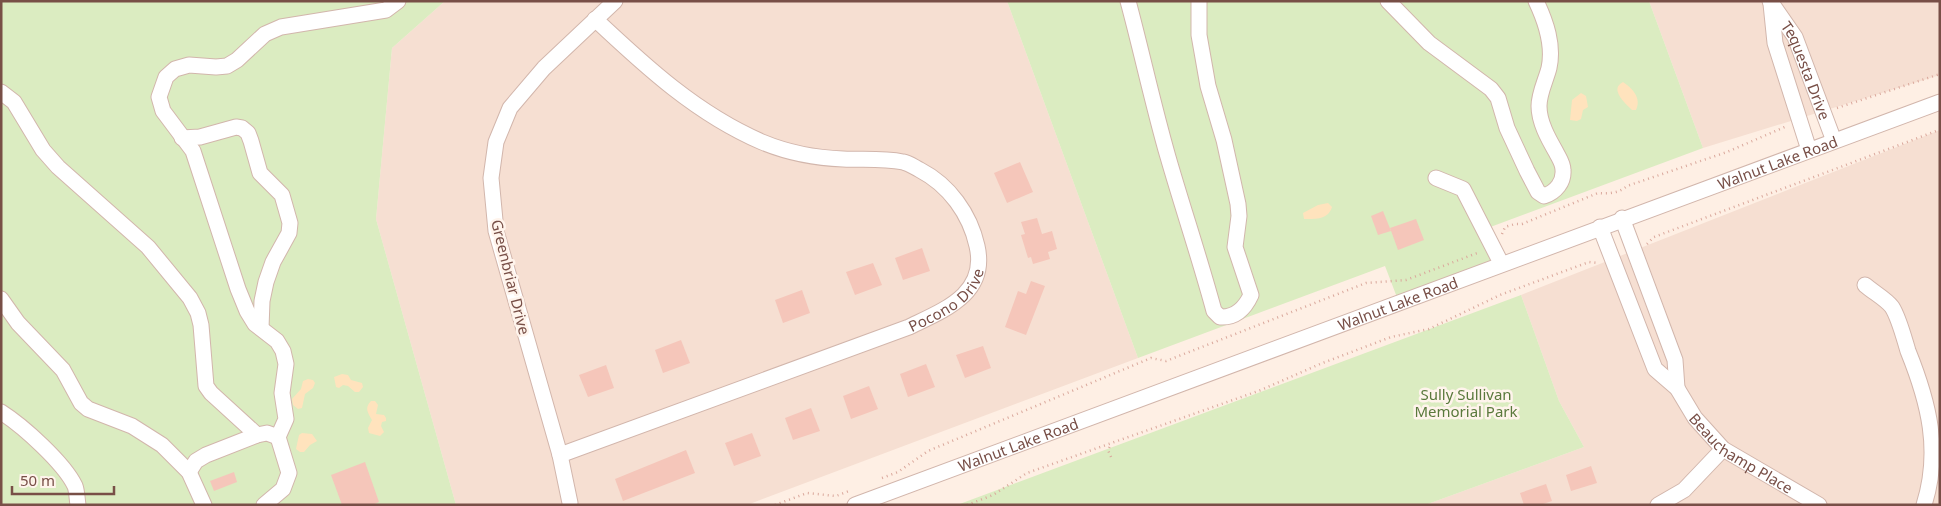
<svg xmlns="http://www.w3.org/2000/svg" width="1941" height="506" font-family="'Noto Sans',sans-serif">
<rect width="100%" height="100%" fill="#feefe4"/>
<g fill="#f6dfd2">
<polygon points="445,1 1007,1 1138,358 747,505 456,505 376,219 392,48"/>
<polygon points="1649,1 1940,1 1940,75 1703,148"/>
<polygon points="1940,130 1940,505 1425,505 1584,447 1559,401 1521,295"/>
</g>
<g fill="#dbecc1">
<polygon points="1,1 445,1 392,48 376,219 456,505 1,505"/>
<polygon points="1007,1 1649,1 1703,148 1485,229 1497,263 1398,300 1385,266 1138,358"/>
<polygon points="1521,295 1559,401 1584,447 1425,505 957,505"/>
</g>
<g fill="#ffe3bd">
<path d="M 1623,82 C 1632,88 1642,98 1636,110 L 1632,110 C 1625,103 1609,89 1623,82 Z"/>
<polygon points="1581,93 1586,96 1588,107 1583,110 1581,119 1577,121 1570,120 1572,100"/>
<path d="M 1328,203 L 1332,207 C 1328,220 1315,219 1304,219 L 1303,213 L 1318,205 Z"/>
<polygon points="342,374 348,375 351,380 362,383 363,387 359,392 355,392 348,386 343,385 339,388 336,387 334,377"/>
<polygon points="308,379 313,380 315,383 313,388 305,394 302,408 298,409 293,405 292,399 301,389 303,381"/>
<path d="M 371,401 L 375,401 L 378,405 L 376,414 L 384,415 L 386,418 L 386,421 L 382,422 L 381,426 L 384,432 L 380,436 L 369,433 L 368,428 L 372,420 C 368,413 364,408 371,401 Z"/>
<polygon points="302,433 312,434 317,441 310,445 304,452 300,452 296,449 299,435"/>
</g>
<g fill="#f5c6ba">
<polygon points="1020,162 1033,192 1007,203 994,173"/>
<polygon points="1383,211 1391,231 1378,235 1371,216"/>
<polygon points="1037,218 1042,234 1052,231 1057,249 1048,252 1050,259 1033,264 1031,257 1028,258 1021,235 1025,234 1021,222"/>
<polygon points="1416,219 1424,240 1398,250 1390,228"/>
<polygon points="922,248 930,271 903,280 895,258"/>
<polygon points="873,263 882,285 855,295 846,272"/>
<polygon points="1031,281 1045,286 1026,335 1005,327 1018,291 1026,294"/>
<polygon points="802,290 810,313 783,323 775,300"/>
<polygon points="681,340 690,363 663,373 655,350"/>
<polygon points="983,346 991,368 965,378 956,355"/>
<polygon points="926,364 935,387 908,397 900,374"/>
<polygon points="606,365 614,388 588,397 579,375"/>
<polygon points="869,386 878,409 851,419 843,396"/>
<polygon points="811,408 820,431 793,440 785,418"/>
<polygon points="752,433 761,456 734,466 725,443"/>
<polygon points="686,450 695,473 623,501 615,479"/>
<polygon points="365,462 379,502 372,505 342,505 331,475"/>
<polygon points="1591,466 1597,483 1571,491 1566,475"/>
<polygon points="234,472 237,482 214,491 210,481"/>
<polygon points="1546,484 1552,501 1540,505 1524,505 1520,493"/>
</g>
<g fill="none" stroke-linecap="round" stroke-linejoin="round">
<g stroke="#d2b6ac" stroke-width="17">
<g id="minor">
<path d="M 1128,1 C 1142,53 1153,105 1168,157 C 1183,209 1200,259 1214,311 L 1220,317 C 1236,318 1245,308 1251,295 L 1235,247 L 1239,216 L 1238,204 L 1224,140 L 1208,86 L 1199,35 L 1199,1"/>
<path d="M 1388,1 L 1429,43 L 1491,89 L 1498,98 L 1507,128 L 1527,171 L 1538,192 L 1544,196 C 1556,192 1564,182 1563,170 C 1563,163 1559,158 1556,152 C 1548,138 1539,122 1539,106 C 1539,93 1546,80 1549,68 C 1554,45 1546,22 1536,1"/>
<path id="s1" d="M 1770,1 L 1795,37 L 1834,141"/>
<polyline points="1771,4 1775,43 1809,150"/>
<polyline points="1,92 14,102 43,150 58,167 148,247 190,298 198,313 201,325 206,386 211,393 257,435"/>
<polyline points="182,138 200,137 236,127 242,128 248,133 251,141 260,173 282,195 290,223 289,233 273,262 266,282 262,301 261,328"/>
<polyline points="1436,178 1463,189 1501,263"/>
<polyline points="1622,218 1675,360 1677,388"/>
<path id="s2" d="M 1600,227 L 1655,369 L 1677,388 L 1695,418 L 1723,449 L 1819,505"/>
<path d="M 1865,285 C 1873,292 1886,299 1892,307 C 1899,318 1904,338 1908,351 C 1929,403 1941,451 1924,505"/>
<polyline points="1,299 18,323 63,370 81,403 88,409 132,426 162,445 189,472 204,505"/>
<path d="M 1,412 C 23,426 64,463 75,486 C 77,491 77,499 78,505"/>
<path id="s3" d="M 560,455 L 909,327 C 944,310 988,294 977,246 C 970,214 949,185 920,170 C 914,167 909,163 903,162 C 883,158 863,160 843,159 C 816,158 786,152 762,142 C 697,114 646,67 595,19"/>
<polyline points="189,472 196,461 206,455 257,435 267,433 278,437"/>
<polyline points="570,503 560,455 496,231 491,178 496,142 510,108 544,68 615,1"/>
<polyline points="264,505 283,489 289,473 278,437 286,419 282,393 286,364 283,351 277,341 255,324 247,311 238,289 193,151 163,111 159,97 166,77 175,69 189,65 216,67 227,66 237,60 265,34 281,27 386,10 398,1"/>
<path id="s4" d="M 855,505 L 1940,102"/>
<polyline points="1658,505 1684,490 1723,449"/>
</g>
</g>
<g stroke="#daa89c" stroke-width="2.5" stroke-dasharray="1 4" stroke-linecap="butt">
<polyline points="1837,108 1940,74"/>
<path d="M 1502,234 L 1505,227 L 1515,224 L 1522,224 L 1598,193 C 1609,194 1619,193 1627,186 L 1727,152 L 1787,126"/>
<polyline points="1647,244 1654,237 1939,130"/>
<polyline points="1111,457 1108,450 1111,444"/>
<polyline points="882,478 898,472 928,451 1151,358 1166,361 1366,283 1406,280 1480,252"/>
<polyline points="775,505 807,493 836,496 849,491"/>
<polyline points="967,505 993,495 1027,473 1261,390 1320,364 1391,337 1429,329 1500,295 1589,262 1598,263"/>
</g>
<use href="#minor" stroke="#fff" stroke-width="15"/>
</g>
<g text-anchor="middle" dominant-baseline="central" stroke-width="5" stroke-linejoin="round" paint-order="stroke">
<g font-size="15" fill="#784f47" stroke="#fff4ec">
<text stroke="none"><textPath href="#s1" startOffset="79">Tequesta Drive</textPath></text>
<text stroke="none"><textPath href="#s4" startOffset="984">Walnut Lake Road</textPath></text>
<text transform="translate(511 277) rotate(76)">Greenbriar Drive</text>
<text stroke="none"><textPath href="#s3" startOffset="419">Pocono Drive</textPath></text>
<text stroke="none"><textPath href="#s4" startOffset="579">Walnut Lake Road</textPath></text>
<text stroke="none"><textPath href="#s4" startOffset="174">Walnut Lake Road</textPath></text>
<text stroke="none"><textPath href="#s2" startOffset="275">Beauchamp Place</textPath></text>
</g>
<g font-size="15" fill="#5a793c" stroke="#fff4ec">
<text x="1466" y="394">Sully Sullivan<tspan x="1466" dy="17">Memorial Park</tspan></text>
</g>
</g>
<rect width="1941" height="506" fill="none" stroke="#784f47" stroke-width="5"/>
<path d="M12 486v8h102v-8" fill="none" stroke="#784f47" stroke-width="2.5"/>
<text x="20" y="486" font-size="15" fill="#784f47" stroke="#fff4ec" stroke-width="4" paint-order="stroke">50 m</text>
</svg>
